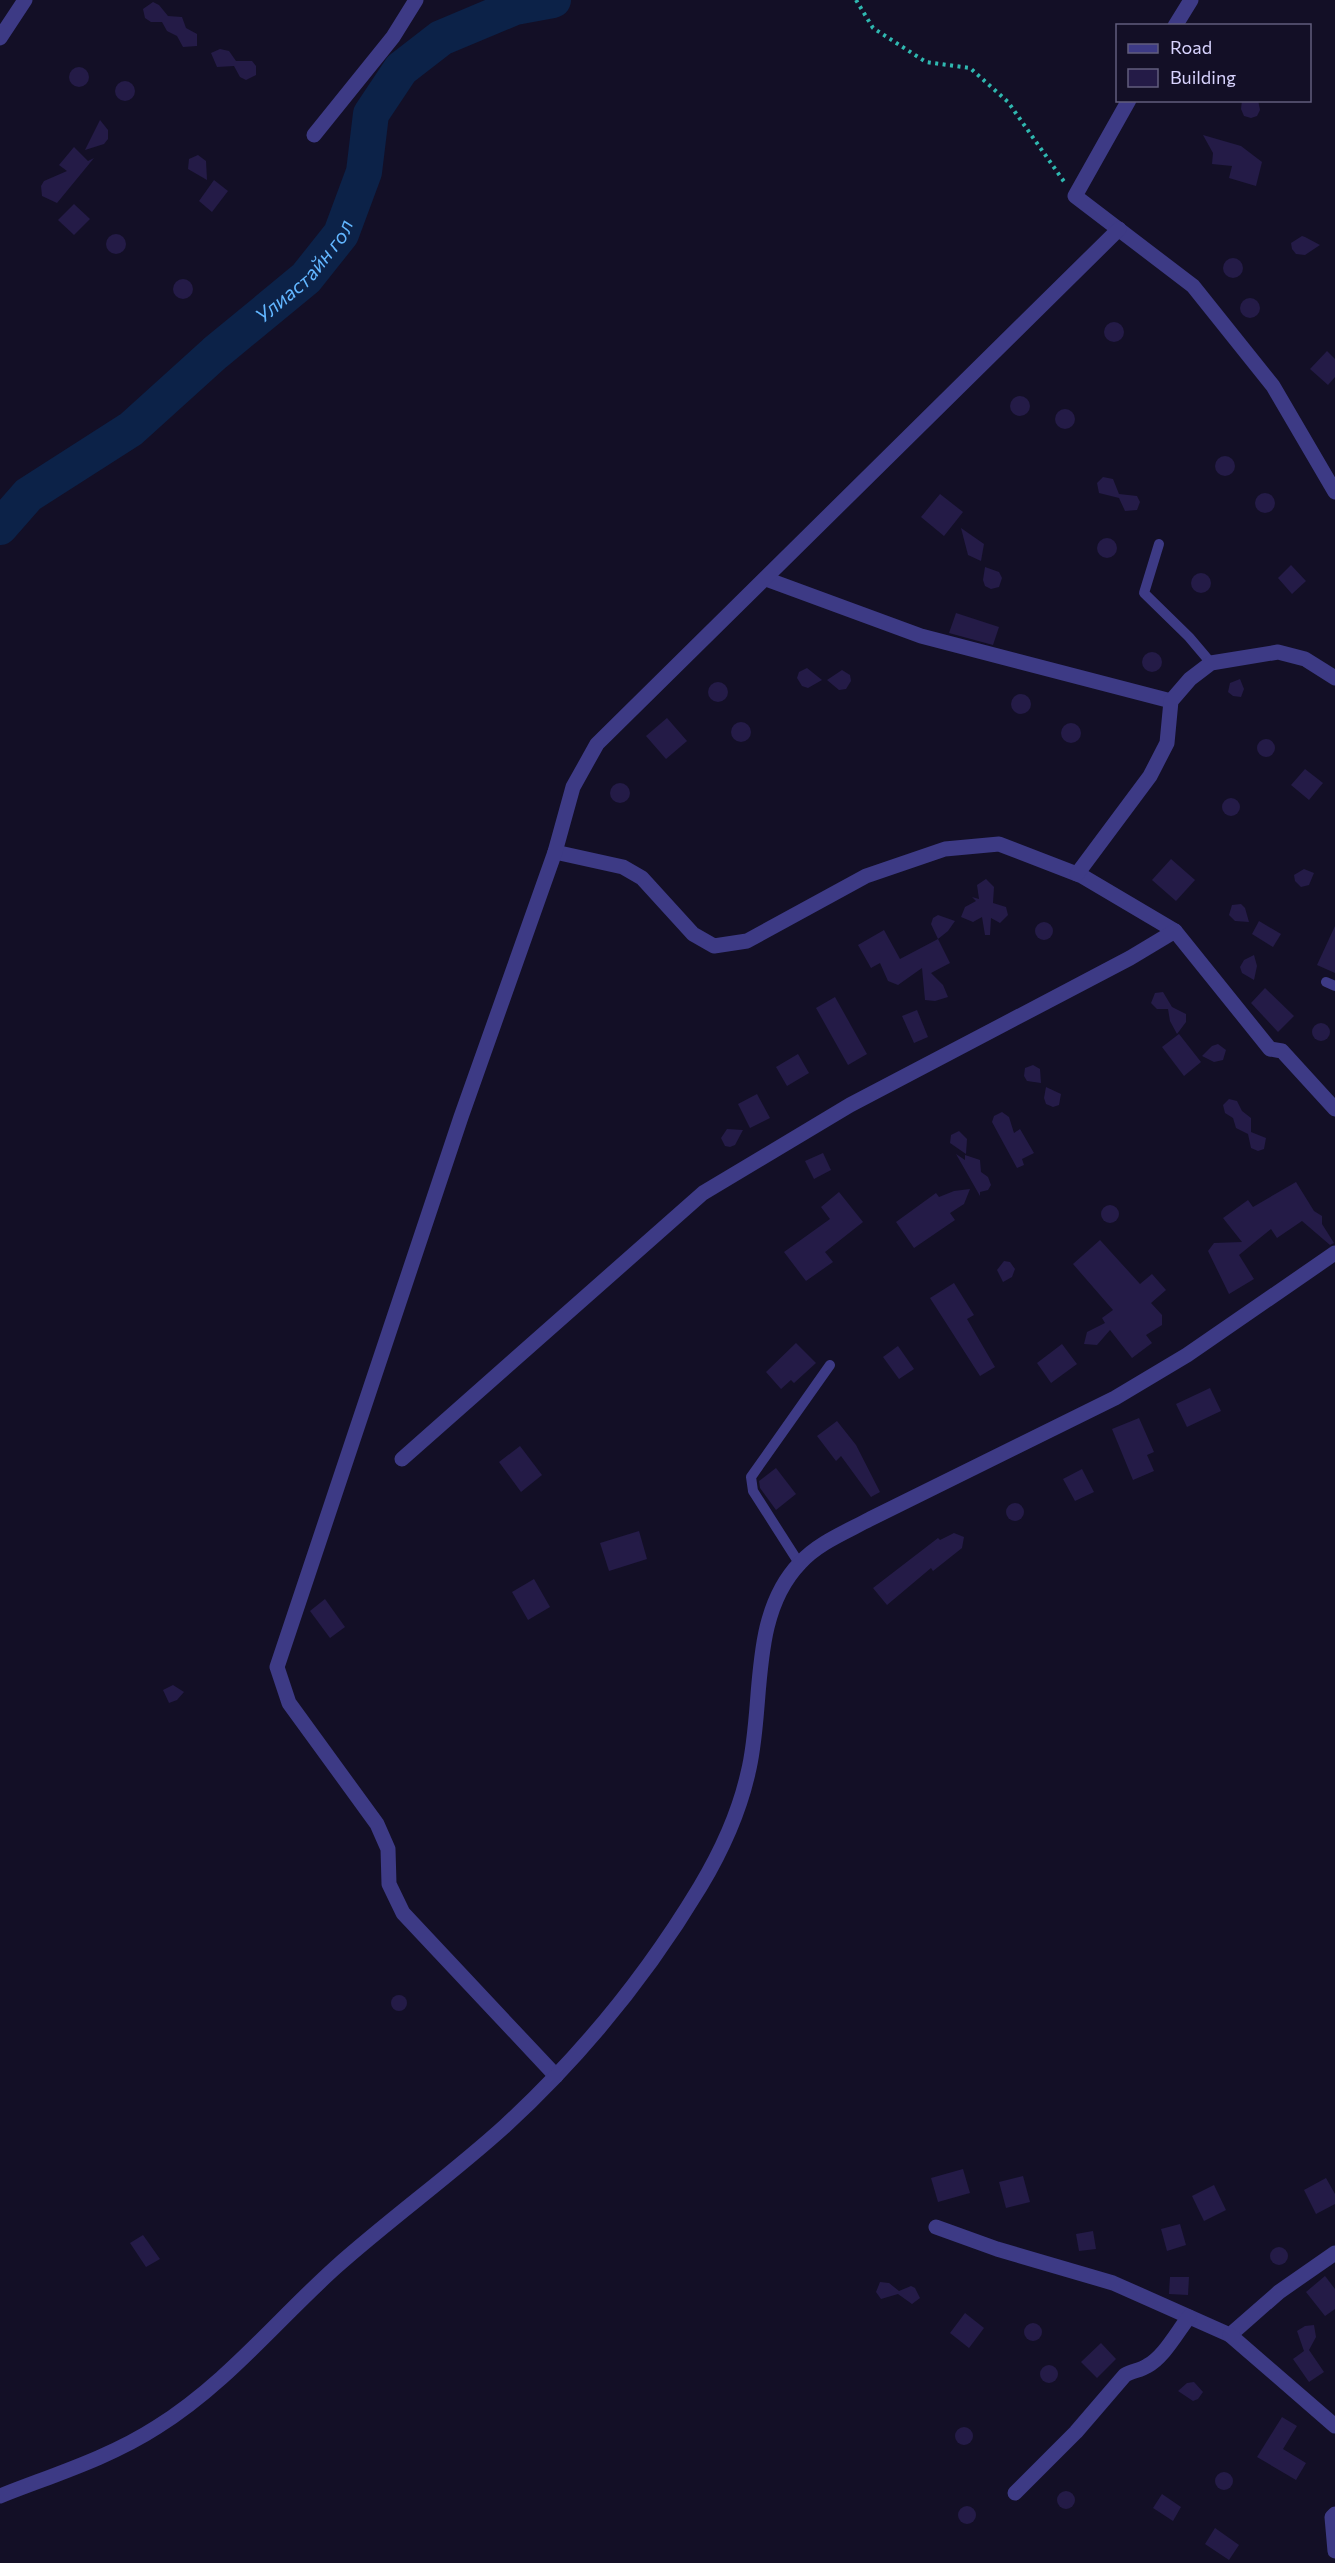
<svg xmlns="http://www.w3.org/2000/svg" width="1335" height="2563" font-family="Commissioner,sans-serif">
<rect width="100%" height="100%" fill="#130f26"/>
<g fill="none" stroke-linecap="round" stroke-linejoin="round">
<polyline stroke="#0c2248" stroke-width="6" points="515,7 523,0"/>
<path stroke="#0c2248" stroke-width="36" id="s1" d="M 0,527 L 28,495 L 131,429 L 215,353 L 306,278 L 341,234 L 364,172 L 371,114 L 401,69 L 441,38 L 515,7 L 553,0"/>
</g>
<g fill="#241b47">
<polygon points="153,2 159,5 168,16 182,17 186,28 197,34 197,46 183,47 177,36 167,31 162,22 151,22 145,18 143,9"/>
<polygon points="220,49 229,51 236,61 252,61 256,66 256,75 246,80 240,77 234,66 217,67 211,53"/>
<circle cx="79" cy="77" r="10"/>
<circle cx="125" cy="91" r="10"/>
<polygon points="1242,100 1258,100 1260,110 1257,116 1251,118 1244,116 1241,109"/>
<polygon points="100,120 108,130 108,139 104,144 85,150"/>
<polygon points="1203,135 1241,146 1262,162 1256,186 1229,178 1232,166 1212,164 1213,153"/>
<polygon points="74,147 88,161 94,158 57,203 42,196 41,186 44,181 67,171 59,165"/>
<polygon points="198,155 206,161 207,180 188,169 189,159"/>
<polygon points="214,180 228,191 212,212 199,201"/>
<polygon points="74,204 90,219 74,235 58,220"/>
<circle cx="116" cy="244" r="10"/>
<polygon points="1302,236 1305,237 1320,245 1305,255 1296,254 1292,249 1291,243"/>
<circle cx="1233" cy="268" r="10"/>
<circle cx="183" cy="289" r="10"/>
<circle cx="1250" cy="308" r="10"/>
<circle cx="1114" cy="332" r="10"/>
<polygon points="1327,351 1335,359 1335,377 1328,385 1310,369"/>
<circle cx="1020" cy="406" r="10"/>
<circle cx="1065" cy="419" r="10"/>
<circle cx="1225" cy="466" r="10"/>
<polygon points="1103,477 1113,479 1119,494 1137,496 1140,502 1137,510 1125,511 1119,498 1099,493 1097,483"/>
<circle cx="1265" cy="503" r="10"/>
<polygon points="940,494 963,512 944,536 921,517"/>
<polygon points="961,528 984,544 981,561 968,555"/>
<circle cx="1107" cy="548" r="10"/>
<polygon points="1291,565 1306,581 1292,594 1278,578"/>
<polygon points="985,567 999,572 1002,578 999,587 991,589 985,586 983,580"/>
<circle cx="1201" cy="583" r="10"/>
<polygon points="956,613 999,627 993,645 949,633"/>
<circle cx="1152" cy="662" r="10"/>
<polygon points="807,668 822,680 808,688 802,686 797,678 799,672"/>
<polygon points="842,670 850,675 851,681 846,689 839,690 827,680"/>
<polygon points="1240,679 1244,689 1241,697 1233,696 1228,692 1230,683"/>
<circle cx="718" cy="692" r="10"/>
<circle cx="1021" cy="704" r="10"/>
<polygon points="667,718 687,741 666,759 646,736"/>
<circle cx="741" cy="732" r="10"/>
<circle cx="1071" cy="733" r="10"/>
<circle cx="1266" cy="748" r="9"/>
<polygon points="1305,769 1323,783 1309,800 1291,785"/>
<circle cx="620" cy="793" r="10"/>
<circle cx="1231" cy="807" r="9"/>
<polygon points="1171,859 1195,880 1176,901 1152,880"/>
<polygon points="1304,869 1314,873 1309,885 1301,887 1295,881 1294,875"/>
<polygon points="986,879 994,887 993,903 1006,907 1008,915 1000,923 991,918 990,935 985,935 982,917 973,922 961,917 965,907 976,901 972,897 979,899 977,885"/>
<polygon points="1241,904 1245,908 1249,922 1235,921 1229,915 1232,905"/>
<polygon points="938,915 955,921 948,931 938,939 931,924 933,918"/>
<polygon points="1259,921 1281,934 1273,947 1252,934"/>
<circle cx="1044" cy="931" r="9"/>
<polygon points="1335,926 1335,973 1317,965"/>
<polygon points="884,930 900,959 938,939 950,963 931,973 943,985 948,997 935,1001 925,1000 922,968 898,985 888,981 880,963 871,968 858,945"/>
<polygon points="1254,955 1257,966 1254,980 1242,973 1240,967 1244,960"/>
<polygon points="1265,988 1294,1016 1278,1032 1251,1003"/>
<polygon points="1163,992 1172,1007 1186,1014 1186,1022 1177,1034 1170,1021 1168,1009 1157,1009 1151,1003 1155,993"/>
<polygon points="835,997 867,1054 848,1065 816,1008"/>
<polygon points="917,1010 928,1037 914,1043 902,1016"/>
<circle cx="1321" cy="1032" r="9"/>
<polygon points="1179,1034 1201,1062 1184,1076 1162,1047"/>
<polygon points="1218,1044 1226,1050 1223,1060 1214,1062 1202,1056 1212,1046"/>
<polygon points="798,1054 809,1073 787,1086 776,1067"/>
<polygon points="1033,1065 1040,1069 1041,1083 1027,1081 1024,1076 1025,1068"/>
<polygon points="1046,1087 1061,1094 1059,1105 1053,1107 1046,1104 1044,1098"/>
<polygon points="757,1094 770,1118 750,1128 738,1104"/>
<polygon points="1229,1099 1237,1101 1242,1111 1251,1118 1251,1132 1266,1138 1264,1149 1258,1151 1251,1148 1248,1134 1236,1128 1233,1118 1225,1113 1223,1105"/>
<polygon points="1002,1112 1009,1117 1014,1133 1020,1129 1034,1153 1022,1159 1024,1165 1017,1168 992,1122 994,1116"/>
<polygon points="727,1129 743,1130 735,1145 730,1147 725,1146 721,1138"/>
<polygon points="959,1131 967,1139 966,1154 950,1143 951,1135"/>
<polygon points="823,1153 831,1170 814,1179 805,1161"/>
<polygon points="956,1154 965,1160 965,1155 980,1160 981,1172 988,1177 991,1185 988,1190 980,1192 980,1196"/>
<polygon points="1296,1182 1314,1211 1322,1216 1322,1224 1334,1243 1330,1245 1302,1221 1277,1238 1271,1229 1239,1255 1254,1279 1229,1294 1208,1251 1214,1243 1242,1242 1223,1218 1248,1200 1253,1207"/>
<polygon points="970,1189 964,1204 950,1213 955,1220 914,1248 896,1222 936,1193 939,1197 954,1191"/>
<polygon points="839,1192 863,1222 825,1252 833,1262 806,1281 784,1252 830,1219 821,1207"/>
<circle cx="1110" cy="1214" r="9"/>
<polygon points="1100,1240 1140,1284 1152,1274 1166,1290 1151,1303 1162,1315 1162,1325 1146,1335 1152,1343 1132,1358 1110,1330 1097,1345 1084,1344 1087,1332 1105,1323 1102,1318 1113,1310 1073,1264"/>
<polygon points="1004,1261 1010,1262 1015,1269 1012,1277 1003,1282 997,1270"/>
<polygon points="954,1283 974,1315 967,1319 995,1367 980,1376 930,1298"/>
<polygon points="796,1343 816,1363 794,1383 791,1380 781,1389 766,1372"/>
<polygon points="1062,1344 1077,1364 1051,1383 1037,1363"/>
<polygon points="898,1346 914,1369 899,1379 883,1357"/>
<polygon points="1210,1388 1221,1411 1187,1427 1176,1404"/>
<polygon points="1139,1418 1154,1452 1147,1455 1154,1471 1133,1480 1112,1429"/>
<polygon points="837,1421 856,1445 880,1492 871,1497 841,1456 836,1461 817,1436"/>
<polygon points="520,1446 542,1475 521,1492 499,1462"/>
<polygon points="776,1468 796,1494 776,1510 760,1488 759,1481"/>
<polygon points="1082,1469 1094,1492 1075,1501 1063,1479"/>
<circle cx="1015" cy="1512" r="9"/>
<polygon points="639,1531 647,1559 609,1571 600,1543"/>
<polygon points="954,1533 964,1537 962,1548 933,1571 931,1568 887,1605 873,1588 938,1538 940,1540"/>
<polygon points="534,1579 550,1607 528,1620 512,1592"/>
<polygon points="325,1599 345,1627 330,1638 310,1611"/>
<polygon points="173,1685 184,1692 177,1700 169,1703 163,1690"/>
<circle cx="399" cy="2003" r="8"/>
<polygon points="963,2169 970,2193 938,2202 931,2178"/>
<polygon points="1023,2176 1030,2202 1006,2208 999,2182"/>
<polygon points="1326,2178 1335,2194 1335,2204 1316,2214 1304,2190"/>
<polygon points="1214,2185 1226,2210 1204,2221 1192,2196"/>
<polygon points="1180,2224 1186,2245 1167,2251 1161,2229"/>
<polygon points="1093,2231 1096,2249 1079,2251 1076,2234"/>
<polygon points="143,2235 160,2259 146,2267 130,2243"/>
<circle cx="1279" cy="2256" r="9"/>
<polygon points="1325,2276 1335,2289 1335,2309 1325,2316 1306,2292"/>
<polygon points="1170,2277 1189,2277 1188,2295 1169,2294"/>
<polygon points="880,2282 889,2283 899,2291 911,2286 915,2288 920,2298 912,2304 898,2294 881,2299 876,2292"/>
<polygon points="965,2313 984,2328 969,2348 950,2333"/>
<circle cx="1033" cy="2332" r="9"/>
<polygon points="1314,2325 1316,2337 1309,2350 1324,2372 1309,2382 1293,2359 1304,2351 1297,2331 1305,2326"/>
<polygon points="1101,2343 1116,2359 1097,2378 1081,2362"/>
<circle cx="1049" cy="2374" r="9"/>
<polygon points="1194,2382 1203,2392 1198,2399 1193,2401 1178,2391 1187,2383"/>
<polygon points="1282,2417 1297,2426 1283,2449 1306,2463 1296,2480 1257,2457"/>
<circle cx="964" cy="2436" r="9"/>
<circle cx="1224" cy="2481" r="9"/>
<circle cx="1066" cy="2500" r="9"/>
<polygon points="1162,2494 1181,2507 1173,2521 1153,2508"/>
<circle cx="967" cy="2515" r="9"/>
<polygon points="1215,2528 1239,2545 1229,2560 1205,2544"/>
</g>
<g fill="none" stroke-linecap="round" stroke-linejoin="round">
<polyline stroke="#2fb8b0" stroke-width="4" stroke-dasharray="3 4.5" stroke-linecap="butt" points="856,0 873,28 926,62 970,68 1008,102 1065,183"/>
<g stroke="#3d3a85" stroke-width="10">
<polyline points="1159,544 1144,593 1189,637 1211,663"/>
<polyline points="1326,982 1335,986"/>
<polyline points="799,1563 753,1491 751,1477 830,1365"/>
</g>
<g stroke="#3d3a85" stroke-width="15">
<polyline points="1175,26 1191,0"/>
<polyline points="0,38 25,0"/>
<polyline points="1129,100 1075,196 1193,286 1273,386 1335,492"/>
<polyline points="314,135 393,37 416,0"/>
<polyline points="766,579 921,636 1171,701"/>
<polyline points="555,852 623,867 642,878 693,934 714,946 747,941 866,876 945,849 999,844 1082,876 1175,931"/>
<polyline points="1077,874 1150,776 1167,743 1171,701 1190,679 1211,663 1278,652 1305,659 1335,678"/>
<polyline points="402,1459 703,1193 850,1105 1130,958 1175,931 1270,1049 1282,1051 1335,1109"/>
<polyline points="556,2076 403,1913 389,1884 388,1849 377,1824 289,1703 277,1667 461,1117 555,852 573,787 597,744 1119,229"/>
<polyline points="936,2227 997,2249 1113,2283 1230,2335 1279,2292 1335,2253"/>
<polyline points="1230,2335 1335,2426"/>
<path d="M 1015,2493 L 1076,2432 L 1125,2375 C 1132,2371 1141,2370 1147,2366 C 1164,2357 1177,2332 1189,2317"/>
<polyline points="1335,2514 1332,2517 1335,2551"/>
</g>
<path stroke="#3d3a85" stroke-width="15" d="M 0,2496 C 53,2475 109,2458 157,2427 C 226,2384 277,2320 336,2267 C 391,2218 451,2175 505,2126 C 581,2056 647,1975 700,1887 C 721,1852 739,1813 748,1773 C 765,1706 748,1617 800,1563 C 818,1543 846,1532 870,1519 L 1115,1398 L 1187,1355 L 1335,1253"/>
</g>
<g text-anchor="middle" dominant-baseline="central" stroke-width="4.5" stroke-linejoin="round" paint-order="stroke">
<g font-size="20" font-style="italic" fill="#62b6ff" stroke="#130f26">
<text stroke="none"><textPath href="#s1" startOffset="400">Улиастайн гол</textPath></text>
</g>
</g>
<rect x="1116" y="24" width="195" height="78" fill="#130f26" stroke="#625e7d" stroke-width="1.5"/>
<rect x="1128" y="44" width="30" height="9" fill="#3d3a85" stroke="#625e7d" stroke-width="1.5"/>
<text x="1170" y="54" font-size="18" fill="#d9d4ff">Road</text>
<rect x="1128" y="69" width="30" height="18" fill="#241b47" stroke="#625e7d" stroke-width="1.5"/>
<text x="1170" y="84" font-size="18" fill="#d9d4ff">Building</text>
</svg>
